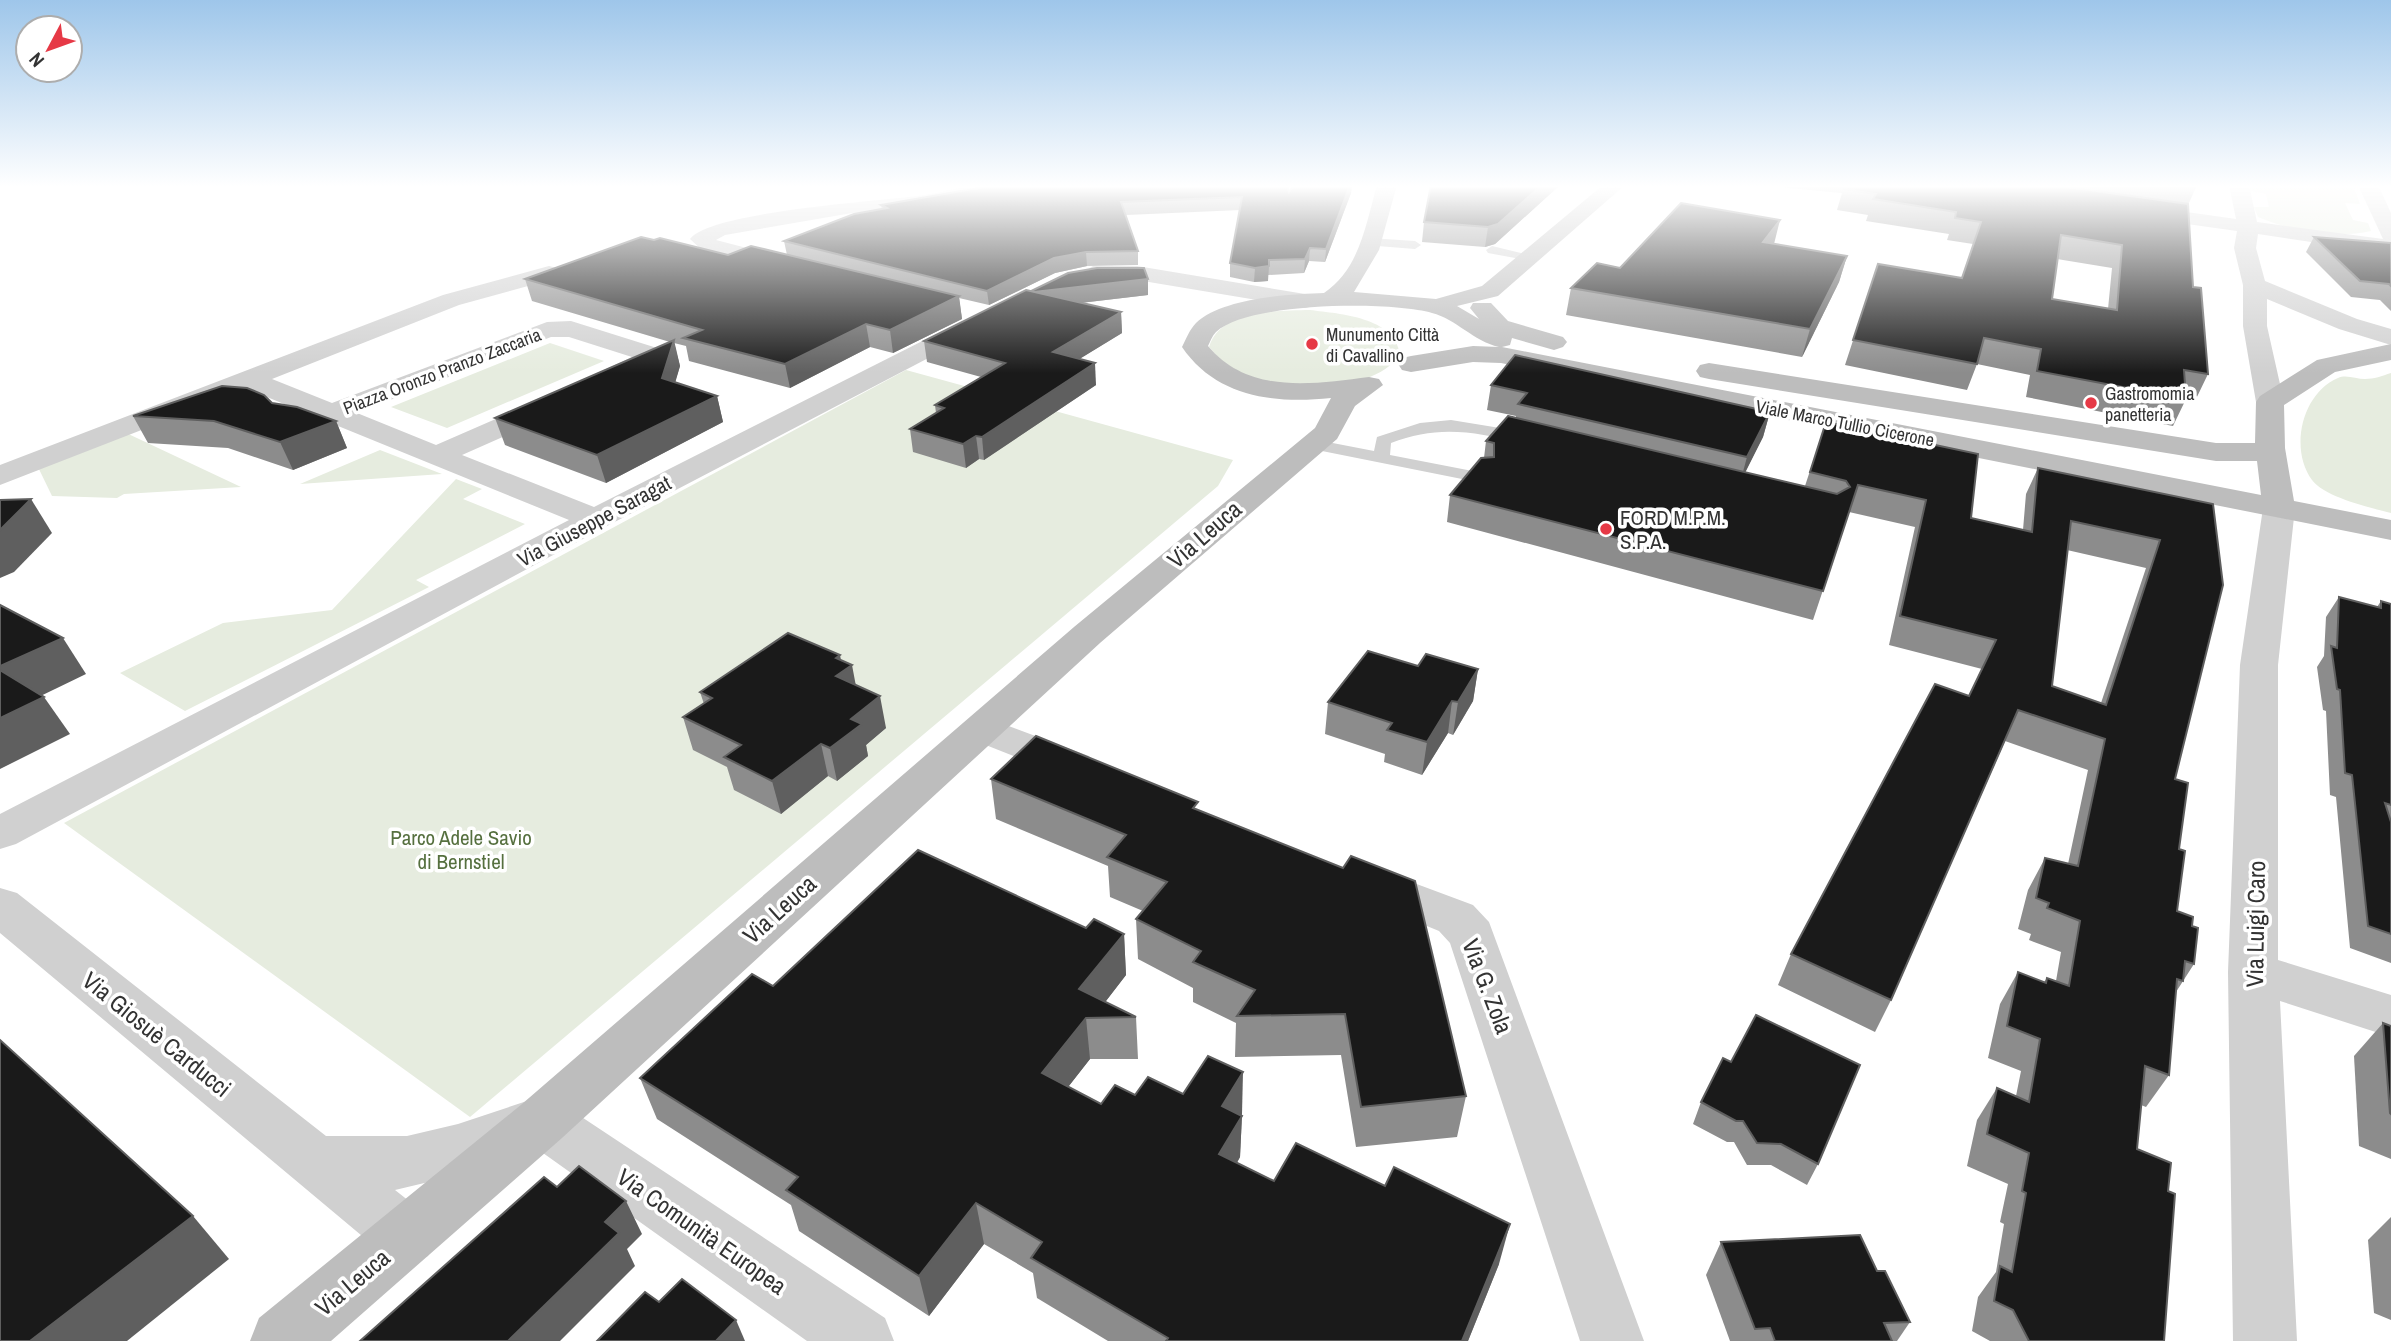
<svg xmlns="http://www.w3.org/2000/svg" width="2391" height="1341" font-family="'Archivo Narrow',sans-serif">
<rect width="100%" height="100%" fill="#fff"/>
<g fill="#e6ecdf">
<path d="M 2263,185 L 2353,185 L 2360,204 L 2345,203 L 2353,220 L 2368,223 L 2371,231 C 2335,239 2291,231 2258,217 L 2254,207 L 2269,207 L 2266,194 L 2250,191 L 2249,187 L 2263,188 Z"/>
<path d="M 1310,310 C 1341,314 1394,317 1400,354 C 1374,396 1277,391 1236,373 C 1226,369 1217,355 1209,347 C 1221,309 1276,311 1310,310 Z"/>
<polygon points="550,343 604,361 447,428 391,407"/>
<polygon points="906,370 1233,460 1218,486 470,1117 64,823"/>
<path d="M 2391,373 L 2391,513 C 2371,508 2324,497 2312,480 C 2289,449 2302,393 2338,378 C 2346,374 2356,379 2365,379 C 2374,379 2382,376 2391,373 Z"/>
<polygon points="122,431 241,487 124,494 117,498 52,496 37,465"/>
<polygon points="380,450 442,474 300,484"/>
<polygon points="456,479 482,489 463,499 525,524 416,580 429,587 185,711 120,673 223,623 332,610"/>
</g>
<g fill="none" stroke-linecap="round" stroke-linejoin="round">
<g fill="#d0d0d0" fill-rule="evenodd">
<polygon points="1369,238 1415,241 1421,245 1415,249 1365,245 1365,239"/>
<polygon points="1492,246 1537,257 1531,261 1488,253 1486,250"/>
<path d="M 1451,420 L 1500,428 L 1528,438 L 1520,443 C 1474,431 1436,425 1391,443 L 1390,455 L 1488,474 L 1490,478 L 1488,482 L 1482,483 L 1312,449 L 1304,444 L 1312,439 L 1374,451 L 1377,437 L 1420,423 Z"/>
</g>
<g fill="#d0d0d0" fill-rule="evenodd">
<path d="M 971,185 L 1009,185 L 1006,189 L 919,208 L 852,213 L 725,235 L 716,240 L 793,260 L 796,265 L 793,270 L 785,272 L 704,252 L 690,239 C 709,212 879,201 918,196 C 935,194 953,189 971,185 Z"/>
<polygon points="2229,185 2249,185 2257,222 2383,239 2358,185 2378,185 2391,213 2391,254 2258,234 2256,248 2265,281 2357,319 2391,329 2391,345 2339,329 2267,299 2267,326 2284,402 2280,408 2270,410 2260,408 2256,402 2243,326 2243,285 2234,248 2237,231 2137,217 2127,211 2137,205 2236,219"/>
<path d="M 549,266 L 557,268 L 560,273 L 557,278 L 459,305 L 272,379 L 332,403 L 547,322 L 571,321 L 657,348 L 661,354 C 648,373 622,391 598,385 L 594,379 L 598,373 L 632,357 L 569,337 L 551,337 L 357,413 L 436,445 L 537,401 L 547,399 L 557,401 L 561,407 L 557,413 L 462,455 L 594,507 L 962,321 L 980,321 L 983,326 L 980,331 L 607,526 L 16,844 L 0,849 L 0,814 L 569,520 L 247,389 L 0,485 L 0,465 L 443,295 Z"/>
<polygon points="1093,266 1137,266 1305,294 1313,296 1317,301 1313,306 1305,308 1137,280 1085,278 1082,273"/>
<polygon points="2279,498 2290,501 2295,508 2278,665 2278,960 2391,995 2391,1037 2280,1001 2297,1341 2233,1341 2228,972 2240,665 2263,508 2268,501"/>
<polygon points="982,716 1089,756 1095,766 1089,776 1074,780 968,738 962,729 968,720"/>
<polygon points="1371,867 1473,905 1489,922 1644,1341 1580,1341 1450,943 1439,931 1354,896 1348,884 1354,872"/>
<polygon points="0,888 17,893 326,1136 407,1136 458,1124 542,1096 562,1104 885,1318 894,1341 807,1341 536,1148 458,1175 395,1190 428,1216 437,1236 428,1256 407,1265 386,1256 0,933"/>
</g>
<path fill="#bdbdbd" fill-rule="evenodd" d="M 1377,185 L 1397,185 L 1379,250 L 1354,292 L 1436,299 L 1482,286 L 1603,185 L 1625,185 L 1498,296 L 1457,306 L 1479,319 L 1470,308 L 1473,303 L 1491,303 L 1508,321 L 1563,337 L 1567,342 L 1563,347 L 1554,350 L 1512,338 L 1510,345 L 1502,347 L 2261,495 L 2257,461 L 2216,461 L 1709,379 L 1700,377 L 1696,371 L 1700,365 L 1709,363 L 2216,443 L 2255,443 L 2256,402 L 2260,396 L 2317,360 L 2391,344 L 2391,360 L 2335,372 L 2284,405 L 2285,448 L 2294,501 L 2391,520 L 2391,540 L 1501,363 L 1473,362 L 1411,372 L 1402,370 L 1398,364 L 1402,358 L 1411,356 L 1473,346 L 1499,347 C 1473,341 1456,319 1432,313 C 1390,301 1248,302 1216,332 C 1212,336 1210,342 1208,346 C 1249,395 1313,384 1369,377 L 1379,379 L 1383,385 L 1355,406 L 1337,439 L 1100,643 L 562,1138 L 331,1341 L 250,1341 L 259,1318 L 522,1104 L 1074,627 L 1315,428 L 1331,398 C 1274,404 1216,397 1182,347 C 1186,339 1190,329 1196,323 C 1222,298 1290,294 1324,293 C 1360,269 1366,223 1377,185 Z"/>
</g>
<g fill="#8c8c8c" fill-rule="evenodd">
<polygon points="1352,185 1351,193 1325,262 1309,261 1304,273 1268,275 1268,281 1254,282 1230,277 1230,263 1240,210 1126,215 1138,251 1138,265 1087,266 1055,273 989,305 959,298 962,319 893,353 870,347 790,388 689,361 686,346 674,343 680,366 675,382 717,396 723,422 606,483 505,445 495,418 670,342 532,301 525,279 728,255 787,255 784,241 882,209 881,205 1289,192"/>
<polygon points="1560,185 1495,244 1485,247 1422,242 1424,222"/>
<path d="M 1755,185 L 2197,185 L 2188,205 L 2193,287 L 2208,374 L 2195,401 L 2186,399 L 2173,426 L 2026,397 L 2030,375 L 1977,364 L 1967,390 L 1845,365 L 1878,264 L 1962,278 L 1973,244 L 1947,240 L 1949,234 L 1866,221 L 1868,215 L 1837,210 L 1842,193 ZM 2057,259 L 2112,268 L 2108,309 L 2052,299 Z"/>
<polygon points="2314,237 2391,243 2391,311 2380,300 2351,297 2306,252"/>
<polygon points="1774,244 1847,256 1839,282 1802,357 1566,315 1571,288 1620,268"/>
<polygon points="1031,291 1148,295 1080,303 1121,312 1122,333 1079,359 1096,385 984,460 979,459 966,468 913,452 910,429 936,413 935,405 981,377 927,362 924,341"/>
<path d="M 1491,385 L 1770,412 L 1763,437 L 1745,472 L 1805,486 L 1826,422 L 1971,518 L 2023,530 L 2026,494 L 2038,468 L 2213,504 L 2175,779 L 2179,849 L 2177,911 L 2192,926 L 2194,964 L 2176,992 L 2169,1075 L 2146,1107 L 2141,1105 L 2137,1149 L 2168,1191 L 2164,1341 L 1990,1341 L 1972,1331 L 1978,1297 L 1996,1272 L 2004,1224 L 2000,1222 L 2008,1184 L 1967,1166 L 1977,1120 L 1997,1088 L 2016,1096 L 2021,1071 L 1988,1058 L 2000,1004 L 2018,972 L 2044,982 L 2047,978 L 2056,981 L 2061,952 L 2029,940 L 2031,934 L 2018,929 L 2028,890 L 2045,858 L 2068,864 L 2088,770 L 2005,741 L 1891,1000 L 1875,1032 L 1778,985 L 1791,954 L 1969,696 L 1982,669 L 1889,645 L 1915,527 L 1849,512 L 1813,620 L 1447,522 L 1450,495 L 1484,458 L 1486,441 L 1516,418 L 1516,416 L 1487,410 ZM 2067,550 L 2146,568 L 2101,703 L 2052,686 Z"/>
<polygon points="272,403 336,421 347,448 293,470 228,448 148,443 133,416"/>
<polygon points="2339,597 2377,607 2381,601 2391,604 2391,963 2350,948 2336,797 2330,795 2326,711 2323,710 2317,667 2324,656 2326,617"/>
<polygon points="841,661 856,685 886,728 866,745 868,756 837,781 828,776 781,814 734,790 727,767 693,750 683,717 704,704 700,692"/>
<polygon points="1418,666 1478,669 1473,701 1453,735 1448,733 1422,775 1384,762 1385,754 1325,734 1328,702"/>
<polygon points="991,779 1198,810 1466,1096 1457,1137 1356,1147 1341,1055 1235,1057 1236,1023 1193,1002 1193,988 1138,959 1136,919 1143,911 1110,897 1108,866 996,819"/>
<polygon points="1086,928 1124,934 1126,975 1105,1002 1136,1017 1138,1059 1090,1059 1068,1087 1101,1104 1135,1095 1183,1094 1242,1114 1240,1157 1237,1163 1274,1181 1499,1264 1468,1341 1108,1341 1037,1298 1033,1273 984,1244 929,1316 799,1231 791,1205 657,1119 640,1078 773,986"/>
<polygon points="2383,1023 2391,1026 2391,1159 2359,1146 2354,1056"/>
<polygon points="1723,1058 1818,1164 1807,1185 1771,1165 1747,1165 1734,1142 1727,1142 1693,1124 1701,1102"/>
<polygon points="2391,1217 2391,1320 2374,1313 2368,1240"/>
<polygon points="1721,1242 1877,1271 1910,1322 1897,1341 1730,1341 1706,1275"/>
</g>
<g fill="#5f5f5f">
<polygon points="1350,185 1352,185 1351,193 1325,262 1326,249"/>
<polygon points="1542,185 1560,185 1495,244 1485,247 1488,227"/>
<polygon points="1780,220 1774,244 1763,242"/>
<polygon points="1310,248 1309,261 1304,273 1305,259"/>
<polygon points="1086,252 1087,266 1055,273 989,305 987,291 1054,258"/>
<polygon points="1847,256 1839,282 1802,357 1810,329"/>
<polygon points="1269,266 1268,281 1254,282 1255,268"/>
<polygon points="1148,279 1148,295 1029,309 1028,293"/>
<polygon points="959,296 962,319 893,353 890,330"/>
<polygon points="1121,312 1122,333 1055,374 1053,352"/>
<polygon points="866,324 870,347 790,388 785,364"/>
<polygon points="674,340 680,366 669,404 662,378"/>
<polygon points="1095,363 1096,385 984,460 982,437"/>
<polygon points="717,396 723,422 606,483 597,455"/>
<polygon points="1770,412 1763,437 1740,483 1747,457"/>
<polygon points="336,421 347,448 293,470 280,442"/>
<polygon points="976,436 979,459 966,468 963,444"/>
<polygon points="31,499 52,533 14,572 0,578 0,530"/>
<polygon points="63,638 86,674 22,705 0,673 0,666"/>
<polygon points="840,655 843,671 852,665 858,697 836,676 836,658"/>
<polygon points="1478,669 1473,701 1453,735 1458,702"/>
<polygon points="880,696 886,728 866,745 868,756 837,781 830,748 851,719"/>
<polygon points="44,697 70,734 0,769 0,718"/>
<polygon points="1452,701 1448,733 1422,775 1427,742"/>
<polygon points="821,744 828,776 781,814 772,781"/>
<polygon points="1124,934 1126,975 1093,1018 1086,1018 1090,1059 1047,1114 1042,1073 1079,989"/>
<polygon points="1243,1072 1242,1114 1221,1147 1222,1106"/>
<polygon points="1242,1116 1240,1157 1218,1195 1219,1154"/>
<polygon points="626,1201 642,1234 627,1249 635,1266 560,1341 508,1341 605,1222"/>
<polygon points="976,1203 984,1244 929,1316 919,1276"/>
<polygon points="193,1216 229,1259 127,1341 30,1341"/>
<polygon points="1510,1224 1499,1264 1468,1341 1462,1341"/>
<polygon points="736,1320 745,1341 716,1341"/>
</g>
<g fill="#1a1a1a" stroke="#5f5f5f" stroke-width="2" fill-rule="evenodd">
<polygon points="996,185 1287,185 1289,192 1294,185 1350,185 1326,249 1310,248 1305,259 1269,260 1269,266 1255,268 1230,263 1242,197 1121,202 1138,251 1086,252 1054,258 987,291 784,241 854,214 887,208 881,205"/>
<polygon points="1431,185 1542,185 1498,224 1488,227 1424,222"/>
<path d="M 1846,185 L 2053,185 L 2188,204 L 2193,287 L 2201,288 L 2208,374 L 2184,370 L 2186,399 L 2037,371 L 2041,349 L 1984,338 L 1977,364 L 1853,340 L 1878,264 L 1962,278 L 1981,222 L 1955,218 L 1956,212 L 1873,199 L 1876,194 L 1844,189 ZM 2061,235 L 2122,245 L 2117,310 L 2052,299 Z"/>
<polygon points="1681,203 1780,220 1763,242 1847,256 1810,329 1571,288 1597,263 1620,268"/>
<polygon points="641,237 654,240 660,238 728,255 751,246 959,296 890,330 866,324 785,364 683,338 702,330 525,279"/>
<polygon points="2314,237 2391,243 2391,286 2389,284 2360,281"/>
<polygon points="1097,268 1144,268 1148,279 1034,292 1031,291 1068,273"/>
<polygon points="1026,290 1121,312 1053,352 1095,363 982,437 976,436 963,444 910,429 944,408 935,405 1005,363 924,341"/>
<polygon points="674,340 662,378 717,396 597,455 495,418"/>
<polygon points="1515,355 1770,412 1747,457 1518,404 1527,393 1491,385"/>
<polygon points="222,386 247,388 264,395 272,403 297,407 336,421 280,442 214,421 133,416"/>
<path d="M 1508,416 L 1837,494 L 1850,487 L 1846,481 L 1810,472 L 1826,422 L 1978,454 L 1971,518 L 2032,532 L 2038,468 L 2213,504 L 2223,585 L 2175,779 L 2188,783 L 2179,849 L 2185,851 L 2177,911 L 2193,917 L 2192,926 L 2198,928 L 2194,964 L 2185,961 L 2183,981 L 2177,979 L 2169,1075 L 2145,1066 L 2137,1149 L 2171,1163 L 2168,1191 L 2175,1194 L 2164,1341 L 2029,1341 L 2013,1310 L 1994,1301 L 2000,1266 L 2012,1272 L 2026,1193 L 2022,1191 L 2029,1153 L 1987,1134 L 1997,1088 L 2029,1102 L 2040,1039 L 2007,1026 L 2018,972 L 2046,983 L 2047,978 L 2069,986 L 2080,921 L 2047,908 L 2049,903 L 2036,898 L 2045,858 L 2078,866 L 2105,739 L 2018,710 L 1891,1000 L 1791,954 L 1935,684 L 1969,696 L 1996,640 L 1900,616 L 1926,500 L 1858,485 L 1823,591 L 1450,495 L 1481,458 L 1494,457 L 1494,443 L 1486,441 ZM 2071,521 L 2160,540 L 2106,705 L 2052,686 Z"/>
<polygon points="31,499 0,530 0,500"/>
<polygon points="2339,597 2381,608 2381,601 2391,604 2391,805 2385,803 2391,822 2391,934 2368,926 2352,775 2345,773 2340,690 2337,689 2331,646 2337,648"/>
<polygon points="0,605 63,638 0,666"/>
<polygon points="788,633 840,655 836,658 852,665 836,676 880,696 851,719 862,724 830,748 821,744 772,781 724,757 741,745 683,717 712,698 700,692"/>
<polygon points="1368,651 1418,666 1426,654 1478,669 1458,702 1452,701 1427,742 1387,730 1392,723 1328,702"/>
<polygon points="0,670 44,697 0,718"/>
<polygon points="1036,736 1198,802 1193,808 1343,868 1351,856 1415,881 1466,1096 1361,1107 1345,1014 1237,1016 1255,990 1193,962 1201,951 1136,919 1167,882 1107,857 1126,835 991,779"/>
<polygon points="918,850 1086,928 1094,919 1124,934 1079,989 1136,1017 1086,1018 1042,1073 1101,1104 1115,1085 1135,1095 1148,1077 1183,1094 1208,1056 1243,1072 1222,1106 1242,1116 1219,1154 1274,1181 1296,1143 1385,1186 1394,1167 1510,1224 1462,1341 1166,1341 1168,1338 1031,1258 1042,1242 976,1203 919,1276 786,1190 798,1177 640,1078 752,974 773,986"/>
<polygon points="1756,1015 1860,1065 1818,1164 1781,1144 1757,1143 1743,1121 1736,1121 1701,1102 1723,1058 1731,1062"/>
<polygon points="2383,1023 2391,1026 2391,1114 2390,1113"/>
<polygon points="0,1040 193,1216 30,1341 0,1341"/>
<polygon points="579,1166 626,1201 605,1222 619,1233 508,1341 360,1341 544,1177 557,1187"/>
<polygon points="1860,1235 1877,1271 1885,1271 1910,1322 1884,1323 1892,1341 1775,1341 1770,1328 1755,1329 1721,1242"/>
<polygon points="682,1279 736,1320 716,1341 597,1341 645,1292 659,1302"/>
</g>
<linearGradient id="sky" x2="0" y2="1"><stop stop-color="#9ec6ea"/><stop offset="0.5" stop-color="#fff"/><stop offset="1" stop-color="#fff" stop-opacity="0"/></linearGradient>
<rect width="2391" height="373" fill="url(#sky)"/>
<g fill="#e63946" stroke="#fff" stroke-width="2.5">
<circle cx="1312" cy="344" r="7"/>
<circle cx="2091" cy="403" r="7"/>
<circle cx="1606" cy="529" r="7"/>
</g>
<g text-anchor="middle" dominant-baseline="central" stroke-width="7" stroke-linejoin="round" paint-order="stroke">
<g font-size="18" fill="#333" stroke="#fff" text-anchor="start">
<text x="1326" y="334">Munumento Città<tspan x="1326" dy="21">di Cavallino</tspan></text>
<text x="2105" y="393">Gastromomia<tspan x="2105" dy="21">panetteria</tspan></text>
</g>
<g font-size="18" fill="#333" stroke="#fff">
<text transform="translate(442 371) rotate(-21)">Piazza Oronzo Pranzo Zaccaria</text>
<text transform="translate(1845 423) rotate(11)">Viale Marco Tullio Cicerone</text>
</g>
<g font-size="21" fill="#333" stroke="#fff" text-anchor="start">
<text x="1620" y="517">FORD M.P.M.<tspan x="1620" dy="24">S.P.A.</tspan></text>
</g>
<g font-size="21" fill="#333" stroke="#fff">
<text transform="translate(594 521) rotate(-28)">Via Giuseppe Saragat</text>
</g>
<g font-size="21" fill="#56703f" stroke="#fff">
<text x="461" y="837">Parco Adele Savio<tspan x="461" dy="24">di Bernstiel</tspan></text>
</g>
<g font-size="24" fill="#333" stroke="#fff">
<text transform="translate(1204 534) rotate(-41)">Via Leuca</text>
<text transform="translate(779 909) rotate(-42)">Via Leuca</text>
<text transform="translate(2255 924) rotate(-89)">Via Luigi Caro</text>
<text transform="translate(1488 986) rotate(69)">Via G. Zola</text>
<text transform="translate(157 1034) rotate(39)">Via Giosuè Carducci</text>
<text transform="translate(702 1231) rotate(35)">Via Comunità Europea</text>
<text transform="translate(352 1282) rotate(-40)">Via Leuca</text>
</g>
</g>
<g transform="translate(49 49) rotate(229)"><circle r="33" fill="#ffffff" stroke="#adadad" stroke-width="2"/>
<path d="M0-5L12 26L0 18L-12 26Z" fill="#e63946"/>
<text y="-10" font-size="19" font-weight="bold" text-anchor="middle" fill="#333333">N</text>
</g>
</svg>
